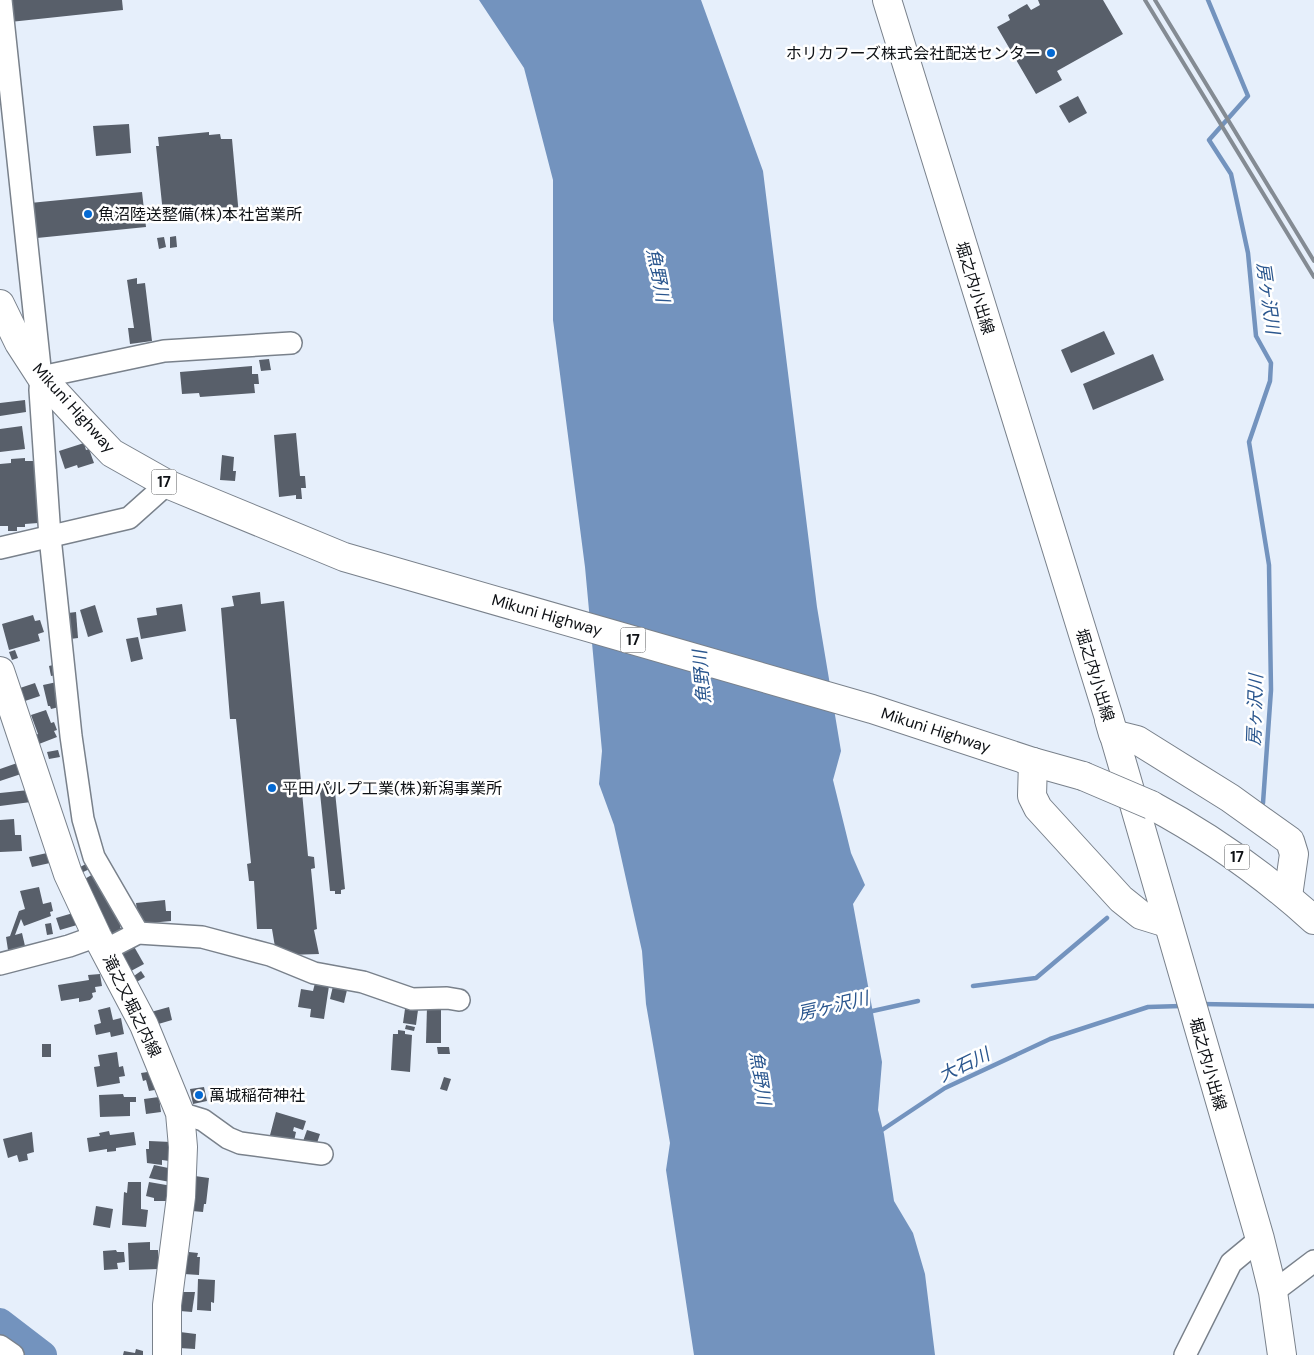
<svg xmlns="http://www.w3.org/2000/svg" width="1314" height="1355" font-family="'DM Sans','Noto Sans JP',sans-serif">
<rect width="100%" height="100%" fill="#e6effb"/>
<polygon fill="#7393be" points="479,0 701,0 763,171 817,607 841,751 833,780 851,853 865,885 853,904 882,1062 878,1110 884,1134 894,1201 913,1233 925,1274 935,1355 694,1355 666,1170 670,1143 646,1004 642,951 614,825 599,784 602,751 585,567 553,320 553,180 524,68"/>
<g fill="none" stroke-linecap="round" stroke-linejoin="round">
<g stroke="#7393be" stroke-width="4.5">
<polyline points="1208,0 1248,96 1209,140 1231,174 1248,253 1256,336 1271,363 1270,381 1249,442 1269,565 1271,690 1263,803"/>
<polyline points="973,986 1036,978 1107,918"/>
<polyline points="1201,1004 1314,1006"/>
<polyline points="868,1012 918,1001"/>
<polyline points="879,1132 945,1088 1050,1039 1148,1007 1181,1006"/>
</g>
<polyline stroke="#7393be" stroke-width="28" points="0,1322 43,1355"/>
</g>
<g fill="#585f6a">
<polygon points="8,0 122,0 123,10 10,22"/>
<polygon points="1038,0 1103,0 1123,34 1057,71 1062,80 1036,94 997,27 1010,20 1008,15 1027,4 1031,10 1040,5"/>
<polygon points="1078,96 1087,113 1069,123 1059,106"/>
<polygon points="129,124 131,153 96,156 93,126"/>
<polygon points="209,132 209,135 220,134 221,139 232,139 239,216 164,223 156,146 159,146 158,137"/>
<polygon points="142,192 146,227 37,238 36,225 32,225 30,203"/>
<polygon points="176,236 177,247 170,248 170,237"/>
<polygon points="164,237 166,247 159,249 157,238"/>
<polygon points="137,278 137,284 145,283 152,341 130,344 128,328 134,328 127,280"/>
<polygon points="1104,331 1115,354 1071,373 1061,350"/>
<polygon points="1153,354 1164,380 1093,410 1083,384"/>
<polygon points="269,359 271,370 261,371 259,360"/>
<polygon points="252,366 252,374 258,374 259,384 254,384 255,393 200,397 199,393 182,394 180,372"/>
<polygon points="25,400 26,412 0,416 0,403"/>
<polygon points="22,426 25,449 0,452 0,429"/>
<polygon points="296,433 300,476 305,476 306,488 301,488 302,499 296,499 296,495 279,497 274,435"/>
<polygon points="84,443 86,450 89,449 94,463 78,468 77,465 65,469 59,451"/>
<polygon points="222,455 234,457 233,471 236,471 235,481 220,480"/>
<polygon points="25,458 25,461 34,461 38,523 25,524 25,527 17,527 17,531 8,531 8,526 0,526 0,464 11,463 11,459"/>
<polygon points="260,592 261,604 284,601 308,856 314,857 315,868 311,869 317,929 314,930 319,954 288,955 276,953 272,929 257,929 254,881 249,881 247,864 251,863 236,719 230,719 221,608 234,606 232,596"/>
<polygon points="182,604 186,631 141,639 137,618 157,615 156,608"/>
<polygon points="95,605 103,632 88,637 80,610"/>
<polygon points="76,612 78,638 70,639 68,613"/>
<polygon points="33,615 35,621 40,620 44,632 38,634 40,641 9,650 2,624"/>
<polygon points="138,637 143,659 131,662 126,639"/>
<polygon points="15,650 18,658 12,660 9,652"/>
<polygon points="53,665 56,675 51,676 49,666"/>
<polygon points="57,682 63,706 51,709 50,706 48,706 43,685"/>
<polygon points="35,683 40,696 25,701 20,688"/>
<polygon points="46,710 51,723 54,722 57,730 54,731 57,737 39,744 36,735 38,734 31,715"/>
<polygon points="58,750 60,757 49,759 47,752"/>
<polygon points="20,762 24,773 0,781 0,769"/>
<polygon points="334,782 345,889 341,890 341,894 335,894 335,891 330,891 319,783"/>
<polygon points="29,790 31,802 0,806 0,793"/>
<polygon points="14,819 15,835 21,835 22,851 0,852 0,820"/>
<polygon points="47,853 50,863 32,867 29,857"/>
<polygon points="92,861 94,867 81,873 78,868"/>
<polygon points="97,872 122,925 120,927 124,933 113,940 103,922 106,921 81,881"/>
<polygon points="39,887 43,904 51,902 53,911 50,912 51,916 24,926 21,919 15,935 22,933 25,946 8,950 6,937 10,936 19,911 25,909 20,891"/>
<polygon points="165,900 166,911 171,911 171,921 139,924 136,903"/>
<polygon points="73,913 77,925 60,930 56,918"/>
<polygon points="51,923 53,934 47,935 45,924"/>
<polygon points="132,943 144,964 131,971 119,950"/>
<polygon points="141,971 145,977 135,983 131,978"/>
<polygon points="100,974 102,986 95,987 96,992 92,993 93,997 90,1000 79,1002 79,998 61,1001 58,985 89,980 88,975"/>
<polygon points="315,983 329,986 324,1019 310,1017 311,1009 298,1007 301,989 313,991"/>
<polygon points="333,986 347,990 344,1003 330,999"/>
<polygon points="110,1007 113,1020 121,1018 124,1034 111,1037 110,1032 96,1035 94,1025 101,1023 98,1010"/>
<polygon points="169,1007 172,1020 155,1025 151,1012"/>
<polygon points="427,1007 441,1007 441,1043 426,1043"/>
<polygon points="405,1009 418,1010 416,1025 403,1023"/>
<polygon points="406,1025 415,1027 414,1031 405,1029"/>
<polygon points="398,1030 405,1031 405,1034 412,1035 410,1072 391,1070 393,1034 398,1034"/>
<rect x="42" y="1044" width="9" height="13"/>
<polygon points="437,1047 449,1047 450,1054 438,1054"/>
<polygon points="117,1052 119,1067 123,1066 125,1076 119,1077 120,1083 97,1087 94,1067 100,1066 98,1055"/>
<polygon points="154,1071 160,1089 149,1091 146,1080 143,1081 141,1073"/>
<polygon points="444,1077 451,1079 447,1091 440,1089"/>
<polygon points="204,1087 207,1101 193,1104 190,1089"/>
<polygon points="123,1094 124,1097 136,1097 136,1102 130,1102 130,1116 100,1117 99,1095"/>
<polygon points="159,1097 161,1112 146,1114 144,1099"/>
<polygon points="276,1112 306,1121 303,1130 294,1127 293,1131 296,1132 293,1146 269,1139"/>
<polygon points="307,1130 320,1134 315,1149 302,1144"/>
<polygon points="109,1131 110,1135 134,1132 136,1145 116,1148 116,1151 107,1152 107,1149 89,1152 87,1138 100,1136 99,1133"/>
<polygon points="32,1132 34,1152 27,1154 28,1160 19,1162 17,1155 8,1158 3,1139"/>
<polygon points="149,1141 171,1142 169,1161 162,1160 162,1165 147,1163 146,1149 149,1149"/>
<polygon points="154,1165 173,1169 170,1182 149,1178"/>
<polygon points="195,1176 209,1178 206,1204 204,1204 203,1212 192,1211"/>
<polygon points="128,1182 141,1182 141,1209 148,1210 146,1227 122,1225 124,1192 127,1193"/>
<polygon points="149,1182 172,1186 169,1201 154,1201 154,1198 146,1196"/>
<polygon points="96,1206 113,1209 110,1228 93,1225"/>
<polygon points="150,1242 150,1250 158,1250 159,1269 129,1270 128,1243"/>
<polygon points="116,1250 117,1252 124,1252 125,1262 117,1263 118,1269 104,1270 103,1251"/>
<polygon points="189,1252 198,1253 197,1257 200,1257 199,1275 184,1274 186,1256 188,1256"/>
<polygon points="198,1279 215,1280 214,1303 211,1302 211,1311 197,1310"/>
<polygon points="181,1292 195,1292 192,1312 180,1311"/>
<polygon points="180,1332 196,1334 195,1349 179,1348"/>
<polygon points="136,1349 143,1351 143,1355 123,1355 124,1351 135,1353"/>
</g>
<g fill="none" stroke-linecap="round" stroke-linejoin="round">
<g stroke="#79818b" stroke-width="24">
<g id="minor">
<polyline points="1,0 41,377 40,390 50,537 71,736 83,819 94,857 138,933"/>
<polyline points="41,377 164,351 291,343"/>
<polyline points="0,548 129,518 167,484"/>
<polyline points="105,950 138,933 202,937 270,955 314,973 363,982 412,999 447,998 459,1000"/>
<polyline points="0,964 69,946 97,936"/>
<polyline points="180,1113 203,1120 228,1138 240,1143 322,1154"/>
<polyline points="1273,1292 1314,1261"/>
<polyline points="0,1346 13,1355"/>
<polyline points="1185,1355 1231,1263 1260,1239"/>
</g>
</g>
<g stroke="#79818b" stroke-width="30">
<g id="major">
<polyline points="887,0 1109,718 1260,1239 1273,1292 1282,1355"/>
<polyline points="0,671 68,874 97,936 144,1025 180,1113 183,1147 181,1197 167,1305 167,1355"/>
<polyline points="1109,720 1113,734 1137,740 1230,798 1290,841 1294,854 1288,896"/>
<polyline points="1033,762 1032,796 1038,808 1121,899 1141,915 1167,923"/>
</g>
</g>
<g stroke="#79818b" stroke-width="30">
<g id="highway">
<polyline points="0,304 19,343 41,377 90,430 112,453 167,484 344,557 872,709 1033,762 1083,776"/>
<path d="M 1151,805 C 1211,837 1264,875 1314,920"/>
</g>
</g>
<use href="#minor" stroke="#fff" stroke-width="21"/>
<use href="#major" stroke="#fff" stroke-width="28"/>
<use href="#highway" stroke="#fff" stroke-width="28"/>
<g stroke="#848b93" stroke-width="4">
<polyline points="1145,0 1314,277"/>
<polyline points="1155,0 1314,261"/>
</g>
<g stroke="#79818b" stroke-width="30" stroke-linecap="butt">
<polyline id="highway-bridge" points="1083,776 1151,805"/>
</g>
<use href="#highway-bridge" stroke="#fff" stroke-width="28"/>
</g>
<g fill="#0469d2" stroke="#fff" stroke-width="2">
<circle cx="1051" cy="53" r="5"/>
<circle cx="88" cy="214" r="5"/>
<circle cx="272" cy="788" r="5"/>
<circle cx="199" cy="1095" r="5"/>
</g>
<g text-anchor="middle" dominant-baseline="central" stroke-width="5" stroke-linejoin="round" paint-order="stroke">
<g fill="#fff" stroke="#56585b" stroke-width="1">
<rect x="151.5" y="469.5" width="25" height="25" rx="4"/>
<rect x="620.5" y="627.5" width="25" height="25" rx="4"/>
<rect x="1224.5" y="844.5" width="25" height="25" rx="4"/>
</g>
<g font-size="15" font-weight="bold" fill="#0e1115">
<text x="164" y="482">17</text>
<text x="633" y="640">17</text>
<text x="1237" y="857">17</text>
</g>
<g font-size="16" fill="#0e1115" stroke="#fff" text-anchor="start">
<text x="1041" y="53" text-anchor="end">ホリカフーズ株式会社配送センター</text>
<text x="98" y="214">魚沼陸送整備(株)本社営業所</text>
<text x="282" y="788">平田パルプ工業(株)新潟事業所</text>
<text x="209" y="1095">萬城稲荷神社</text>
</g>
<g font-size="16" fill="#0e1115" stroke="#fff">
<text transform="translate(975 288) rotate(73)">堀之内小出線</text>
<text transform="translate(74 408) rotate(48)">Mikuni Highway</text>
<text transform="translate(547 615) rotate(16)">Mikuni Highway</text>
<text transform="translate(1095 675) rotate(73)">堀之内小出線</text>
<text transform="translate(936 730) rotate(18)">Mikuni Highway</text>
<text transform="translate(132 1006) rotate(64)">滝之又堀之内線</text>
<text transform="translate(1208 1064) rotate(74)">堀之内小出線</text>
</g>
<g font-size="18" font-style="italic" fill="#2a568e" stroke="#fff">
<text transform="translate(658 275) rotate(79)">魚野川</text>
<text transform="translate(1268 298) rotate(82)">房ヶ沢川</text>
<text transform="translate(702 677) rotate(-95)">魚野川</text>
<text transform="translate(1255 710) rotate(-88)">房ヶ沢川</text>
<text transform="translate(833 1006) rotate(-13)">房ヶ沢川</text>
<text transform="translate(964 1065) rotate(-26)">大石川</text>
<text transform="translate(760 1078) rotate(81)">魚野川</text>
</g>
</g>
</svg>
